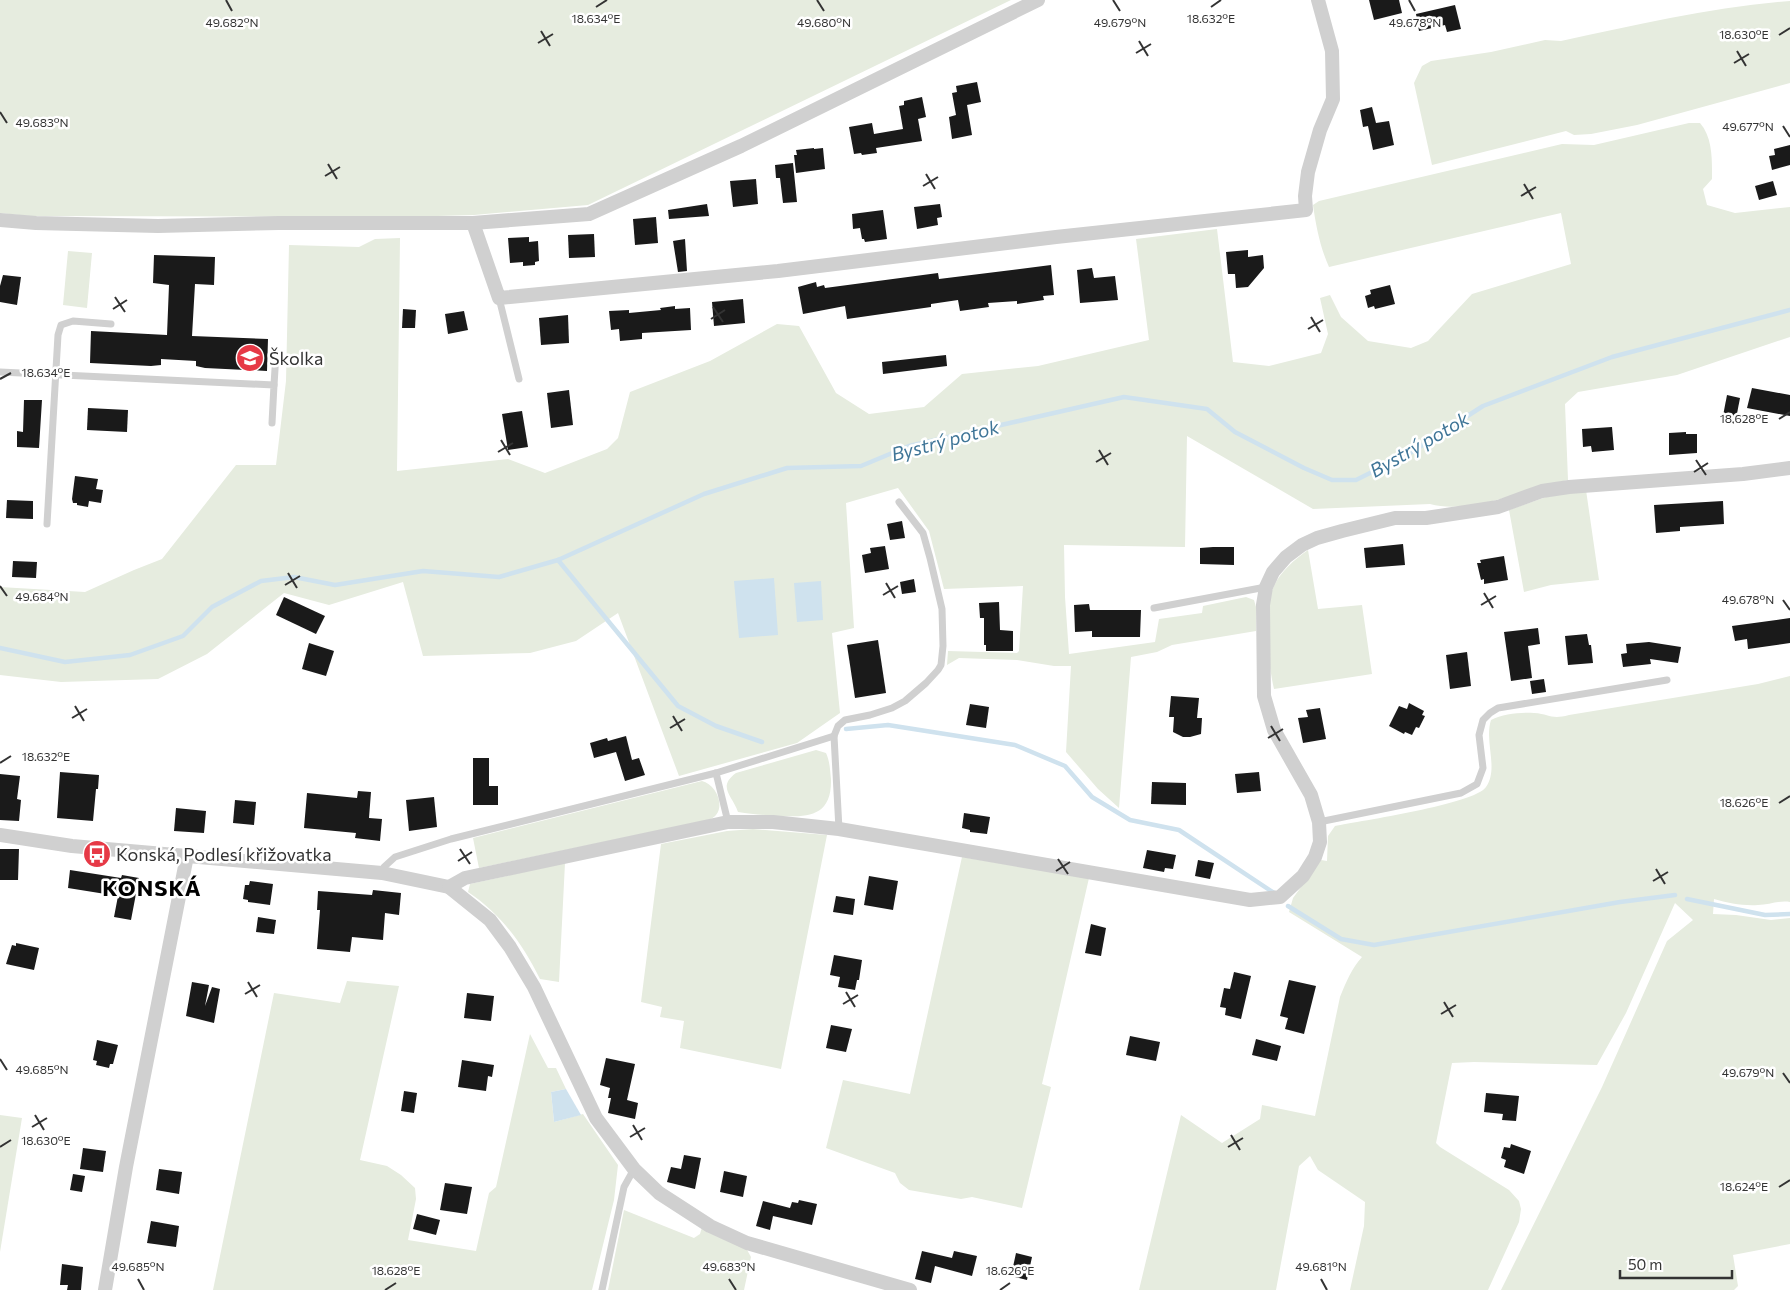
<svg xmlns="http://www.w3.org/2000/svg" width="1790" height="1290" font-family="Commissioner,sans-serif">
<rect width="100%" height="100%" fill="#fff"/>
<g fill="#e6ecdf">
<polygon points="0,0 1011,0 588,205 474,215 401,217 29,216 0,213"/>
<path d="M 1790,1 L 1790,83 L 1637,125 L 1591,134 L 1574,135 L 1566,131 L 1432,165 L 1414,83 L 1422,66 L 1431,61 L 1491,52 L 1545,40 L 1561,41 C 1637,25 1713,7 1790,1 Z"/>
<path d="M 1689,123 L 1700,123 C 1713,138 1712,160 1712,179 L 1703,189 L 1707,205 L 1735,213 L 1790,207 L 1790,337 L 1677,375 L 1578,392 L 1565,404 L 1568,480 C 1527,489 1470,515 1430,504 L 1313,509 L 1187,436 L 1185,547 L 1064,545 L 1065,597 L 1069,654 L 1155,642 L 1159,619 L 1202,613 L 1203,606 L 1246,597 L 1254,600 L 1256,607 L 1256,631 L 1172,645 L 1157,652 L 1131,657 L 1119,808 L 1098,789 L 1066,752 L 1071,666 L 1054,666 L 1017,660 L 959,658 L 947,665 L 948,651 L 1017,653 L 1019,651 L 1023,586 L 944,589 L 929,531 L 898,488 L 846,503 L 854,628 L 832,633 L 840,713 L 797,743 L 679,776 L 618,613 L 576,641 L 530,653 L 423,656 L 403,582 L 329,605 L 284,593 L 207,654 L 158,679 L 61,682 L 0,675 L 0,587 L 85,592 L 134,570 L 162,559 L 236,465 L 276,465 L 286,381 L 289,245 L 359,247 L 375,239 L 400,238 L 397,471 L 508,459 L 545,473 L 607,449 L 618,438 L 630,392 L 710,361 L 777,324 L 799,326 L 836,393 L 869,414 L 924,407 L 962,374 L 1038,366 L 1149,340 L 1136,239 L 1217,229 L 1233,362 L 1269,366 L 1321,353 L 1328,334 L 1320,298 L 1330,295 L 1341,317 L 1368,341 L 1411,348 L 1428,341 L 1472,294 L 1571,264 L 1561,213 L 1329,267 C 1320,247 1316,226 1313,205 L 1319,201 L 1562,144 L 1594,145 Z"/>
<polygon points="68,251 92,253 87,308 63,305"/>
<polygon points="1586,490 1599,580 1551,585 1524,592 1509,510 1546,497"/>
<path d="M 1308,550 L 1318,609 L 1362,605 L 1372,674 L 1274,689 C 1268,663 1262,611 1274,586 C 1281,571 1294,560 1308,550 Z"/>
<path d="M 1790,676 L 1790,902 C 1779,900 1769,905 1758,905 C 1743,906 1728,903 1714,899 L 1713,914 L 1736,915 L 1771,920 L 1790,918 L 1790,1244 L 1733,1255 L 1738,1286 L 1734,1290 L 1501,1290 L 1602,1087 L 1667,941 L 1693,920 L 1675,903 L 1626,1013 L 1597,1065 L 1474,1062 L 1452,1063 L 1436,1143 L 1440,1147 L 1509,1190 L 1519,1201 L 1521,1209 L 1519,1222 L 1488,1290 L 1350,1290 L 1364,1226 L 1365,1202 L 1318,1170 L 1310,1156 L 1299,1166 L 1276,1290 L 1139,1290 L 1181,1115 L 1222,1143 L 1260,1119 L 1262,1105 L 1315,1116 L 1340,997 C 1346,982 1352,968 1362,957 L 1289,912 L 1293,898 L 1321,860 L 1327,861 L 1328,836 L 1335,826 C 1360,821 1475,804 1486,787 C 1499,768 1484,742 1491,720 C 1503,714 1521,712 1534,713 C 1550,714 1551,720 1569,715 L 1758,684 Z"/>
<path d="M 816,750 L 826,753 C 830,762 830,770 831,779 C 832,818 806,817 777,816 C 763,815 751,814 738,812 C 732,795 717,787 736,773 Z"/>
<path d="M 702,781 C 715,784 725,804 716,815 C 713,819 709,819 705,821 L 479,868 L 473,838 Z"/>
<polygon points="753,829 827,835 781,1069 680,1048 684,1021 660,1017 662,1007 641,1002 661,844 727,831"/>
<polygon points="962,857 1089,878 1042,1084 1051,1087 1022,1208 972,1197 961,1199 909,1190 900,1183 895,1173 826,1148 843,1080 910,1094"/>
<path d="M 565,863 L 559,982 L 540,979 C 523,944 501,914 468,892 L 470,884 Z"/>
<polygon points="347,981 399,986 360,1160 387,1166 401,1175 415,1188 416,1199 408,1240 476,1251 489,1193 496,1187 530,1034 548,1068 556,1068 566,1089 551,1092 554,1122 583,1114 618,1165 614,1200 592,1290 213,1290 274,993 340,1003"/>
<polygon points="0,1115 22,1118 0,1252"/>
<polygon points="624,1210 694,1238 700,1234 702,1227 746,1248 751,1257 744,1290 608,1290"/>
</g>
<g fill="#cfe2ee">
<polygon points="774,578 778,635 739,638 734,581"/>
<polygon points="821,581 823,620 797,622 794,583"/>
<polygon points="566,1089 581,1115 554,1122 551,1092"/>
</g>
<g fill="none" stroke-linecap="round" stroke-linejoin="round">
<g stroke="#cfe2ee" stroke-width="4.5">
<polyline points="558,560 678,706 716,726 762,742"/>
<polyline points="0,648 65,662 130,655 183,636 212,607 261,581 294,577 335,585 423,571 499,577 558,560 704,494 787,468 861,466 909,446 1124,397 1207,409 1235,432 1304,468 1332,480 1356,480 1410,453 1483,406 1612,357 1790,310"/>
<polyline points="846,729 888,725 1015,745 1065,766 1092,797 1130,820 1179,830 1274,893"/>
<polyline points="1687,899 1765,915 1790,914"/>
<polyline points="1288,906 1341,939 1374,945 1620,902 1675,895"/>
</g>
</g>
<g fill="#1a1a1a">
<polygon points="1369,0 1399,0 1402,13 1374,20"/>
<polygon points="1455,5 1461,29 1447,32 1445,25 1419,31 1416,14"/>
<polygon points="977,82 981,102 967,105 972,135 952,139 949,117 956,115 952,93 957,92 956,86"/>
<polygon points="922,97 926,117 918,119 922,141 876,148 877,153 862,155 861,153 854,154 849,127 872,123 874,134 903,129 899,106 904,105 904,101"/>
<polygon points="1372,107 1376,123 1389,121 1394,145 1373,150 1368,126 1363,127 1360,110"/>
<polygon points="1790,145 1790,165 1772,170 1769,156 1775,155 1774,149"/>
<polygon points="814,148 814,149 823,148 825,169 796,173 794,155 797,155 796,150"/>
<polygon points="793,163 797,202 783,203 780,178 776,178 775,165"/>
<polygon points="756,179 758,204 733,207 730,181"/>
<polygon points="1773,181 1777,195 1759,200 1755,186"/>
<polygon points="707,204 709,216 669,219 668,210"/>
<polygon points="940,204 942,217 937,218 938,225 917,229 914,207"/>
<polygon points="883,210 887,239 865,242 864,239 862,239 860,228 853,229 852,214"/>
<polygon points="656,217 658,243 635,245 633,219"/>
<polygon points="594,234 595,257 569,258 568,235"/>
<polygon points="529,237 529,242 538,241 539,261 535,262 535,265 523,266 523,262 510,263 508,238"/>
<polygon points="685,239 687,271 678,272 673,241"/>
<polygon points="1248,250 1248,257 1263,255 1264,268 1248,287 1236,288 1235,274 1228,274 1226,252"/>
<polygon points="154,255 215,257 214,285 195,284 192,336 268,339 267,371 205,368 196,366 196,361 161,359 161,365 151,366 90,363 91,331 167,335 169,285 153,283"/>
<polygon points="1051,265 1054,295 1043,296 1044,300 1017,304 1017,301 988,303 989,307 960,311 958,300 931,304 931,307 847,319 845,306 803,314 798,287 816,282 817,287 824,285 825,288 938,273 939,279"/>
<polygon points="1092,268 1094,278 1115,276 1118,300 1080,303 1077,270"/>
<polygon points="3,275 21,277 17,305 0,302 0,286"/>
<polygon points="1390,285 1395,304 1375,309 1374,306 1368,308 1365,296 1371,294 1370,290"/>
<polygon points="743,299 745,323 714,326 712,302"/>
<polygon points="675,306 675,309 690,308 691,330 642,333 642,339 620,341 619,329 611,330 609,311 629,310 629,313 661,310 660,308"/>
<polygon points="403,309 416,310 415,328 402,328"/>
<polygon points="464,311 468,330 448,334 445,314"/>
<polygon points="568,315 569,343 541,345 539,318"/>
<polygon points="946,355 947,366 883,374 882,362"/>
<polygon points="1752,388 1790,395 1790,416 1747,408"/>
<polygon points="569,390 573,425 551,428 547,393"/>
<polygon points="1727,395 1740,398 1735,424 1722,421"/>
<polygon points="24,400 42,400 39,448 17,447 17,431 23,432"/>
<polygon points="88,408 128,410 127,432 87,430"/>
<polygon points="522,411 528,447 508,450 502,414"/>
<polygon points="1612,427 1614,450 1592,452 1591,446 1583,447 1582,429"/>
<polygon points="1686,432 1686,434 1697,434 1697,453 1669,455 1669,433"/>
<polygon points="75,476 98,479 96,489 103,490 101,503 89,501 88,507 77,505 77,503 73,503 72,499"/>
<polygon points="7,500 33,501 33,519 6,518"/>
<polygon points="1723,501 1724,524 1680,527 1680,531 1656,533 1654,505"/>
<polygon points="902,521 905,538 890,540 887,524"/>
<polygon points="1403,544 1405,565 1366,568 1364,548"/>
<polygon points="885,546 889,569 865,573 862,555 871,553 870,548"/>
<polygon points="1213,547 1234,547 1234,565 1200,564 1200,548"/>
<polygon points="1504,556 1508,580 1484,584 1484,579 1481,580 1477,563 1481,563 1480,560"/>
<polygon points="13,561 37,562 36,578 12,577"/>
<polygon points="914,579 916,592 902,594 900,582"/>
<polygon points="284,597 325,616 316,634 276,615"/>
<polygon points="999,602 1000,630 1013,631 1013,651 986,651 986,645 984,645 984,618 980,618 979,603"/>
<polygon points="1089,604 1090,610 1141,610 1140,637 1092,637 1092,631 1075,632 1074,605"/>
<polygon points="1790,618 1790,643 1748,649 1747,639 1735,641 1732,626"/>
<polygon points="1538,628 1540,644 1528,646 1532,678 1511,681 1504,632"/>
<polygon points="1587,634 1589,645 1591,645 1593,663 1568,665 1565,636"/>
<polygon points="878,640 886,693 855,698 847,645"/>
<polygon points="1649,642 1681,647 1678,663 1650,659 1651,664 1623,667 1621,654 1627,653 1626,644"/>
<polygon points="309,643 334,651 326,676 302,669"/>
<polygon points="1467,652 1471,686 1450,689 1446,655"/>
<polygon points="1544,679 1546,692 1532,694 1530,681"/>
<polygon points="1171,696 1199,698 1197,718 1202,718 1201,734 1190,737 1183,737 1173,732 1174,717 1169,717"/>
<polygon points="1409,703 1424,711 1422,715 1425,716 1419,728 1416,727 1412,735 1405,732 1404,734 1389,726 1399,706 1407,709"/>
<polygon points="970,704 989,707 986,728 966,725"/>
<polygon points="1320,708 1326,739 1303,743 1298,718 1308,717 1306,710"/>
<polygon points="626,736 632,760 639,758 645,775 625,781 616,752 594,758 590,743 607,738 608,741"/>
<polygon points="473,758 489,758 489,786 498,786 498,805 473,805"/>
<polygon points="60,772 99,775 98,789 96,789 93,821 57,818"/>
<polygon points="1259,772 1261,791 1237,793 1235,774"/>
<polygon points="0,774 20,776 17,799 21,800 19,821 0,820"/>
<polygon points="1152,782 1186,783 1186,805 1151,804"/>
<polygon points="358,791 371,792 369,818 382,819 380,841 355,838 356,833 304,828 307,793 357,798"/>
<polygon points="434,797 437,827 409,831 406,800"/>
<polygon points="235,800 256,802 254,825 233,823"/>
<polygon points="176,808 206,811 204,833 174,831"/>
<polygon points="964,813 990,817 987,834 970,832 970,830 962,828"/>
<polygon points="0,849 19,849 18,880 0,880"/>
<polygon points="1147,850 1176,855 1173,869 1165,868 1164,872 1143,868"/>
<polygon points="1198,860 1214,863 1210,879 1195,876"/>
<polygon points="70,870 121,878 122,875 139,878 131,920 114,917 118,896 68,888"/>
<polygon points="869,876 898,881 893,910 864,905"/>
<polygon points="250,881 273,884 270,905 248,902 248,900 243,899 245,885 249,885"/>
<polygon points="373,890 401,893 399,915 385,913 383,940 352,937 350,952 317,949 320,910 317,910 318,891 372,895"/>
<polygon points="836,896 855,899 853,915 833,912"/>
<polygon points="258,917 276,920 274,934 256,932"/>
<polygon points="1091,924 1106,928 1101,956 1085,953"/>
<polygon points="16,943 39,948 34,970 6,964 12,945 16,946"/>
<polygon points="834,955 862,960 859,980 857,980 855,990 838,987 840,977 830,975"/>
<polygon points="1234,972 1251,976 1241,1019 1225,1015 1226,1008 1220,1007 1224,988 1230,989"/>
<polygon points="1289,980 1316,986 1304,1034 1285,1029 1288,1018 1280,1016"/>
<polygon points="192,982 209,985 205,1006 212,987 220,989 214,1023 186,1016"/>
<polygon points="467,993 494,996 491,1021 464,1018"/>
<polygon points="831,1025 852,1029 846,1052 826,1048"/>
<polygon points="1130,1036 1160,1042 1156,1061 1126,1055"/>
<polygon points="1256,1039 1281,1046 1277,1061 1252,1055"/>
<polygon points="97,1040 118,1045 113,1064 110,1064 109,1068 96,1065 97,1061 93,1060"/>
<polygon points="606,1058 635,1064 627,1100 638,1103 635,1119 608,1113 611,1098 608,1098 610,1088 600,1085"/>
<polygon points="462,1060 494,1065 492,1077 488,1076 486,1091 458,1087"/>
<polygon points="404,1091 417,1093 414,1113 401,1111"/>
<polygon points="1486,1093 1519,1096 1516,1121 1502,1120 1503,1114 1484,1112"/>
<polygon points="1511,1144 1531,1151 1524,1174 1504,1167 1506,1160 1501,1158 1504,1147 1510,1148"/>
<polygon points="83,1148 106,1151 103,1172 80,1169"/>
<polygon points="684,1155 701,1158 695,1189 667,1182 671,1167 681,1169"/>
<polygon points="159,1169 182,1172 179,1194 156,1190"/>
<polygon points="724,1171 747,1176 743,1197 720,1192"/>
<polygon points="73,1174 85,1176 82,1192 70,1190"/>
<polygon points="445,1183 472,1187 467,1214 440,1210"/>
<polygon points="799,1200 817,1204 812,1225 773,1216 770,1230 756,1226 763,1201 790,1208 792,1202 798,1203"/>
<polygon points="417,1214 440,1220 436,1235 413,1229"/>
<polygon points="151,1221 179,1226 176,1247 147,1243"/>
<polygon points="922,1251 952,1258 954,1251 977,1256 972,1276 935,1266 931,1283 915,1279"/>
<polygon points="1016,1253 1032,1257 1027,1280 1011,1276"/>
<polygon points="62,1264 83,1267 81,1290 67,1290 68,1285 60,1285"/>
</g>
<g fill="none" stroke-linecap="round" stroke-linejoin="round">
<g stroke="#d0d0d0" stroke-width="7">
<polyline points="499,298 519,379"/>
<polyline points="0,372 274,385 272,423"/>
<polyline points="274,385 276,353"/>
<polyline points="47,524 58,335 61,325 73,321 111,324"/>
<polyline points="1154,608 1266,587"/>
<polyline points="716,773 728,822"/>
<polyline points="1319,822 1461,793 1477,784 1483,768 1479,735 1483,720 1490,713 1498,708 1667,680"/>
<polyline points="839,829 834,736 838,726 845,720 870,715 892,708 905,701 926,683 938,670 941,665 943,646 942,609 930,558 923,533 899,502"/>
<polyline points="382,873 384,867 395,857 451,839 716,773 834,736"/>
<polyline points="602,1290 624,1187 634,1169"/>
</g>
<g stroke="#d0d0d0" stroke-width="14">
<polyline points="0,220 36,223 158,226 279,223 473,223 589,214 741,146 1038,0"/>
<polyline points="473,223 499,298 778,271 1056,237 1306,210 1305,196 1308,172 1320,130 1333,99 1332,51 1318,0"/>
<polyline points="0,835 72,846 187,856 126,1167 105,1290"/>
<polyline points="187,856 382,873 449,887 490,920 510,947 534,987 596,1118 634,1169 659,1193 710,1226 747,1243 910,1290"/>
<polyline points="449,887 465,878 728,822 773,822 839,829 1250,900 1280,897 1303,876 1315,857 1320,842 1319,822 1311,795 1274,730 1264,696 1263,605 1266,587 1273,572 1286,557 1302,545 1317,538 1342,531 1395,518 1426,518 1498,507 1542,491 1569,487 1743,474 1790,468"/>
</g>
</g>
<path fill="none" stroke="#333" stroke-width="2" d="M 226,0 L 232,11M 817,0 L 824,11M 1113,0 L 1120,11M 1409,0 L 1415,11M 596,7 L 607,0M 1211,7 L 1221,0M 541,31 L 550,46M 1779,35 L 1790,28M 1139,41 L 1148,56M 538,43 L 553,34M 1737,51 L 1746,66M 1136,53 L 1151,44M 1734,63 L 1749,54M 0,112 L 7,123M 1783,126 L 1790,137M 328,164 L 337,179M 926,174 L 935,189M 325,176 L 340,167M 1524,184 L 1533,199M 923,186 L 938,177M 1521,196 L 1536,187M 115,297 L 125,312M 713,307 L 723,322M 113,309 L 127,300M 1311,317 L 1320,332M 711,319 L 725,310M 1308,329 L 1323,320M 0,379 L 11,373M 1779,419 L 1790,412M 501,440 L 510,455M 1099,450 L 1108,465M 498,452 L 513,443M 1696,460 L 1706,475M 1096,462 L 1111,453M 1694,472 L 1708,463M 288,573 L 297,588M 886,583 L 895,598M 285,585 L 300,576M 0,586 L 7,596M 1484,593 L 1493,608M 883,595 L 898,586M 1783,600 L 1790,610M 1481,605 L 1496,596M 75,706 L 84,721M 673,716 L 682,731M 72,718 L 87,709M 1271,726 L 1280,741M 670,728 L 685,719M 1268,738 L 1283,729M 0,763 L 11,756M 1779,803 L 1790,796M 460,849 L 470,864M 1058,859 L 1068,874M 458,861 L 472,852M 1656,869 L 1665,884M 1056,871 L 1070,862M 1653,881 L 1668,872M 248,982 L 257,997M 846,992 L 855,1007M 245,994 L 260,985M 1444,1002 L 1453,1017M 843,1004 L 858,995M 1441,1014 L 1456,1005M 0,1059 L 7,1070M 1783,1073 L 1790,1083M 35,1115 L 44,1130M 633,1125 L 642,1140M 32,1127 L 47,1118M 1231,1135 L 1240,1150M 630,1137 L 645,1128M 0,1147 L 11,1140M 1228,1147 L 1243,1138M 1779,1187 L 1790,1180M 138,1279 L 144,1290M 729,1279 L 736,1290M 1321,1279 L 1327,1290M 385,1290 L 396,1283M 1000,1290 L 1010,1283"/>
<defs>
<g id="school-disc" transform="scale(1.4375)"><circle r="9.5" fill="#e63946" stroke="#fff"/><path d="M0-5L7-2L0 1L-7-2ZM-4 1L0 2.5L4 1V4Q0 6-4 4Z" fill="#fff"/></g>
<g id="bus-disc" transform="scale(1.4375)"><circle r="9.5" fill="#e63946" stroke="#fff"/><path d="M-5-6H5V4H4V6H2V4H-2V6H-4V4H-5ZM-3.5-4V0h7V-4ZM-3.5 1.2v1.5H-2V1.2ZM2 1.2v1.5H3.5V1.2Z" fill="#fff"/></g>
</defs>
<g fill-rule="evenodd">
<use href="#school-disc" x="250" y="358"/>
<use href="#bus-disc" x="97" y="854"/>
</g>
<g text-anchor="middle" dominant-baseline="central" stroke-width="5" stroke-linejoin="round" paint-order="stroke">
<g font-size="18" fill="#333" stroke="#fff" text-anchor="start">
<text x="269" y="358">Školka</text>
<text x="116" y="854">Konská, Podlesí křižovatka</text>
</g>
<g font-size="19" font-style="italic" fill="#3f7597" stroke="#fff">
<text transform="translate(945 440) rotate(-15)">Bystrý potok</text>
<text transform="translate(1419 444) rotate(-30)">Bystrý potok</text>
</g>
<g font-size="22" font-weight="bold" letter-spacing="1" fill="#000" stroke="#fff">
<text x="152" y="887">KONSKÁ</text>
</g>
</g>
<g font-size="12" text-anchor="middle" fill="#333" stroke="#fff" stroke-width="5" stroke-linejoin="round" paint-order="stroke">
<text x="596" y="23">18.634°E</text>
<text x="1211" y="23">18.632°E</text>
<text x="1120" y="27">49.679°N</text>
<text x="1415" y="27">49.678°N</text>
<text x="232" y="27">49.682°N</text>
<text x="824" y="27">49.680°N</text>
<text x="1744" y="39">18.630°E</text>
<text x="42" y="127">49.683°N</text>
<text x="1748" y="131">49.677°N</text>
<text x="46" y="377">18.634°E</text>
<text x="1744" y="423">18.628°E</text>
<text x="42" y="601">49.684°N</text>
<text x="1748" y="604">49.678°N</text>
<text x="46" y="761">18.632°E</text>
<text x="1744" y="807">18.626°E</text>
<text x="42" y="1074">49.685°N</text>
<text x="1748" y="1077">49.679°N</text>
<text x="46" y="1145">18.630°E</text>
<text x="1744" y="1191">18.624°E</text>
<text x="138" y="1271">49.685°N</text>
<text x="729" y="1271">49.683°N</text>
<text x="1321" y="1271">49.681°N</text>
<text x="396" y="1275">18.628°E</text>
<text x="1010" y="1275">18.626°E</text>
</g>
<path d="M1620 1270v8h112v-8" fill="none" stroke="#333333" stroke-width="2.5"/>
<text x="1628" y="1270" font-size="15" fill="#333333" stroke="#ffffff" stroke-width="4" paint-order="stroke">50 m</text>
</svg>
